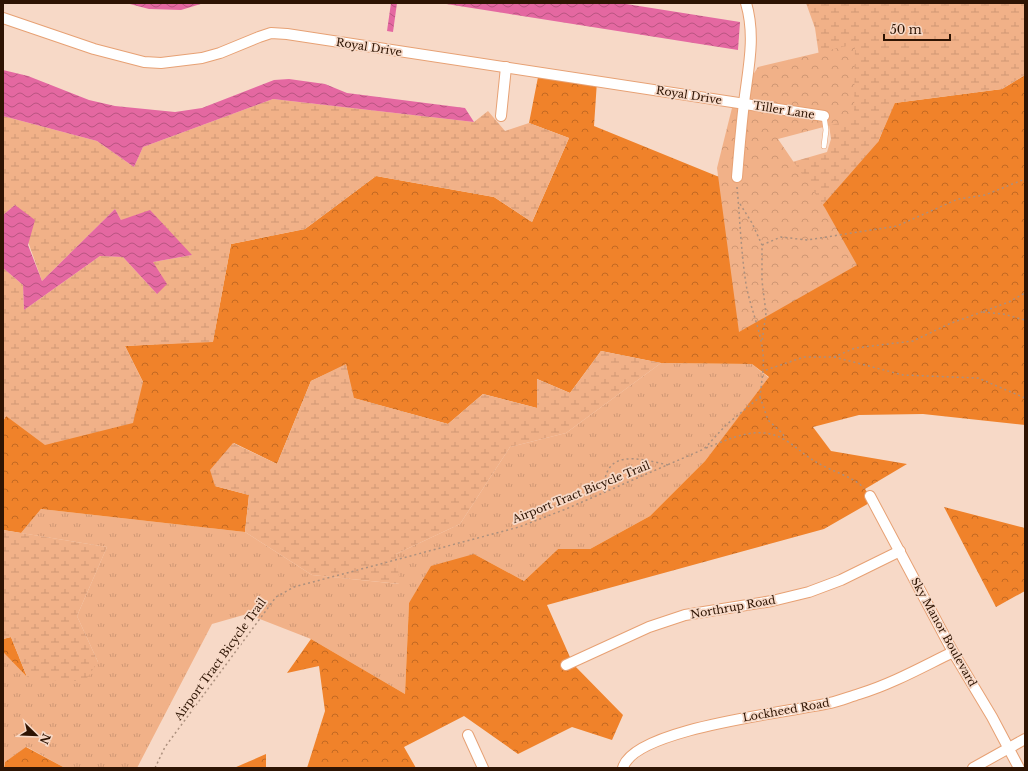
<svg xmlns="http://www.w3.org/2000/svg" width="1028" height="771" font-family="'Libre Baskerville',serif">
<defs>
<pattern id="grass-tufts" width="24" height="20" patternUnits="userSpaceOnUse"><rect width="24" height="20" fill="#f1b188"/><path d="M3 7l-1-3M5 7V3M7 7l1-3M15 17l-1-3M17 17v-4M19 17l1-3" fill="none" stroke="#cf9774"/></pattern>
<pattern id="forest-crowns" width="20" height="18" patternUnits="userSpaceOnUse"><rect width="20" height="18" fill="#f0822a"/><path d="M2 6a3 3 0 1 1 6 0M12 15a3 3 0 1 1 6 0" fill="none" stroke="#c36922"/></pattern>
<pattern id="wetland-marsh" width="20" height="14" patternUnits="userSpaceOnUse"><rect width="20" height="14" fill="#f1b188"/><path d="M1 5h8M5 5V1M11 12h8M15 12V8" fill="none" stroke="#cf9774"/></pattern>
<pattern id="park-crowns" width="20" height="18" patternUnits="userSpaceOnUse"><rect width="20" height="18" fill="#f1b188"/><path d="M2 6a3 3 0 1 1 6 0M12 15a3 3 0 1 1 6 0" fill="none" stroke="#cf9774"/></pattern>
<pattern id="water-waves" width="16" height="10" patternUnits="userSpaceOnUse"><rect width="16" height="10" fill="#e468a1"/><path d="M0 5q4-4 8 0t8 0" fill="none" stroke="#b95481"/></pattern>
</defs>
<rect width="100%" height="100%" fill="#f7d9c7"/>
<polygon fill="url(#grass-tufts)" points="661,363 752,364 769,378 705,461 650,516 590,549 558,549 524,581 474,554 409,603 405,694 311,639 247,614 212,624 137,768 65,768 27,747 5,762 3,768 3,652 27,677 98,662 77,616 107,547 21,533 41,509 245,532 312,575 399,584 396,554 460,524 510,447 566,433"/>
<g fill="url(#forest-crowns)">
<polygon points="539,72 597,81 594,126 729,181 878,142 894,103 1002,89 1025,75 1025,425 923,414 859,415 813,427 831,451 907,464 865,489 870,496 871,502 824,529 547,605 573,664 623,715 612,740 572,727 518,754 464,716 404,747 416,768 307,768 325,711 319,666 287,673 311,639 405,694 409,603 431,566 474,554 524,581 558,549 590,549 650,516 705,461 769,377 752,364 661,363 601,351 570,393 537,379 537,408 483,394 448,424 353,398 346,365 311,381 277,464 234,443 215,486 249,495 245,532 41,509 21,533 3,530 3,421 6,416 143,382 125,346 213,341 231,244 305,229 376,176 494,197 532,222 569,138 529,123"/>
<polygon points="944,507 1025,528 1025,591 996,607"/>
<polygon points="11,637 27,677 3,652 3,639"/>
<polygon points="26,747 65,768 4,768 5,762"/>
<polygon points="266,754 266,768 234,768"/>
</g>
<g fill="url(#wetland-marsh)">
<polygon points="806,3 1025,3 1025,75 1002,89 895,103 878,142 807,223 768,169 827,152 831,139 815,28"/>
<polygon points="273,99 474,122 488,111 505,131 529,123 569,138 532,222 494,197 376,176 305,229 231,244 213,342 125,346 143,382 133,423 45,445 6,416 3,421 3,268 23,285 24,310 100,256 123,257 157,294 153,262 192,255 121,220 115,209 42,281 15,205 3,215 3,116 97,141 134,167 143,147"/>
<polygon points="601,351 661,363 566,433 510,447 460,524 396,554 400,584 312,575 245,532 249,495 215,486 210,470 233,443 277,464 311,381 346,364 354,398 448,424 483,394 537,408 537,379 570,393"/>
<polygon points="3,530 107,547 77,616 98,662 85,681 62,681 27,677 11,637 3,639"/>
</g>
<polygon fill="url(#park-crowns)" points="855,44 854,119 778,139 825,208 857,265 739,332 717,168 732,108 758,67"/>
<g fill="url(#water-waves)">
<polygon points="126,3 204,3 181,10 149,9"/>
<polygon points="391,3 397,3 393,32 387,31"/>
<polygon points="440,3 620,3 740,22 738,50"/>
<polygon points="3,70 28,76 89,100 115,106 175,112 202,108 274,80 289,79 325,84 347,93 465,108 474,122 273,99 143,147 134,167 97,141 3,116"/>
<polygon points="15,205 35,220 28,245 42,281 115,209 121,220 150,210 192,255 153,262 167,284 157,294 123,257 100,256 24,310 23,285 3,268 3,215"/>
</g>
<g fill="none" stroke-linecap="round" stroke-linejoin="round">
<g stroke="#e7a174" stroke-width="6">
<polyline id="lane" points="824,146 826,130 824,116"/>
</g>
<g stroke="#e7a174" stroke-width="12">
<g id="street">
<polyline points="3,18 94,49 144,62 161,63 202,58 220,53 259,37 271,33 287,34 824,116"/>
<polyline points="501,116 506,67"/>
<path d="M 737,177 C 739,152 741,128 744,103 C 748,69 756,37 746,3"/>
<polyline points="870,496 953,652 992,717 1019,768"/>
<polyline points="566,665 649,627 685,615 772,601 809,592 841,580 900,551"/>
<polyline points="468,735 483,768"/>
<path d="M 623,768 C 633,728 792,712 830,703 C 840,701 849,697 859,694 C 892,684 922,667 953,652"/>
<polyline points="973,768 1025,739"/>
</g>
</g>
<g stroke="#ac907e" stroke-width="1.5" stroke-dasharray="2 3" stroke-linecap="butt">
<path d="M 737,187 C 740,219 741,252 746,284 C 751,313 766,340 763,370"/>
<polyline points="740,204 752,223 762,245 762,281 766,313 762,342"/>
<polyline points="762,245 781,237 807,240 897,226 958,199 985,195 1025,179"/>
<polyline points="983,312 1003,314 1025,320"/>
<polyline points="834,357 903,375 978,378 1025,398"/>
<polyline points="760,397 768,420 783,434 785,439"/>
<path d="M 706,448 C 732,438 759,424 785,440 C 797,447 806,457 818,463 C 833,472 852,476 864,488"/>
<path d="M 604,492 C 603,448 637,458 668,465"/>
<polyline points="155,768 165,747 276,597 294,587 519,527 566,509 704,449 726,425 760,397 763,371 804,357 834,357 855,348 913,341 949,324 1009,302 1025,293"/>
</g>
<use href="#lane" stroke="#fff" stroke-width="5"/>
<use href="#street" stroke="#fff" stroke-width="10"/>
</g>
<g text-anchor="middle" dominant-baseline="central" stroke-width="3.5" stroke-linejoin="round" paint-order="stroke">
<g font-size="11" fill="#2e1403" stroke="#f7d9c7">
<text transform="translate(369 47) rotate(9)">Royal Drive</text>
<text transform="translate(689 95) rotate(9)">Royal Drive</text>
<text transform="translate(784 110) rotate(9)">Tiller Lane</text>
<text transform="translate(581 492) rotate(-22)">Airport Tract Bicycle Trail</text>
<text transform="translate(733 607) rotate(-10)">Northrup Road</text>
<text transform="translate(944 632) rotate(61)">Sky Manor Boulevard</text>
<text transform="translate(220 659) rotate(-54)">Airport Tract Bicycle Trail</text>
<text transform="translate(786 710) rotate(-10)">Lockheed Road</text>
</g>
</g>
<rect width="1028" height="771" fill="none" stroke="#2e1403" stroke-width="8"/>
<g transform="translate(36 735) rotate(113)" stroke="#f7d9c7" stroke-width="3" paint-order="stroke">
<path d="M0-3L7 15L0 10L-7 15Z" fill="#2e1403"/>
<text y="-6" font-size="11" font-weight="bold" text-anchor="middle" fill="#2e1403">N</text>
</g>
<path d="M884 34v6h66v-6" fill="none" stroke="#2e1403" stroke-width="2"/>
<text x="890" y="34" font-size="12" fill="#2e1403" stroke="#f7d9c7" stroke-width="3" paint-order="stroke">50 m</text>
</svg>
